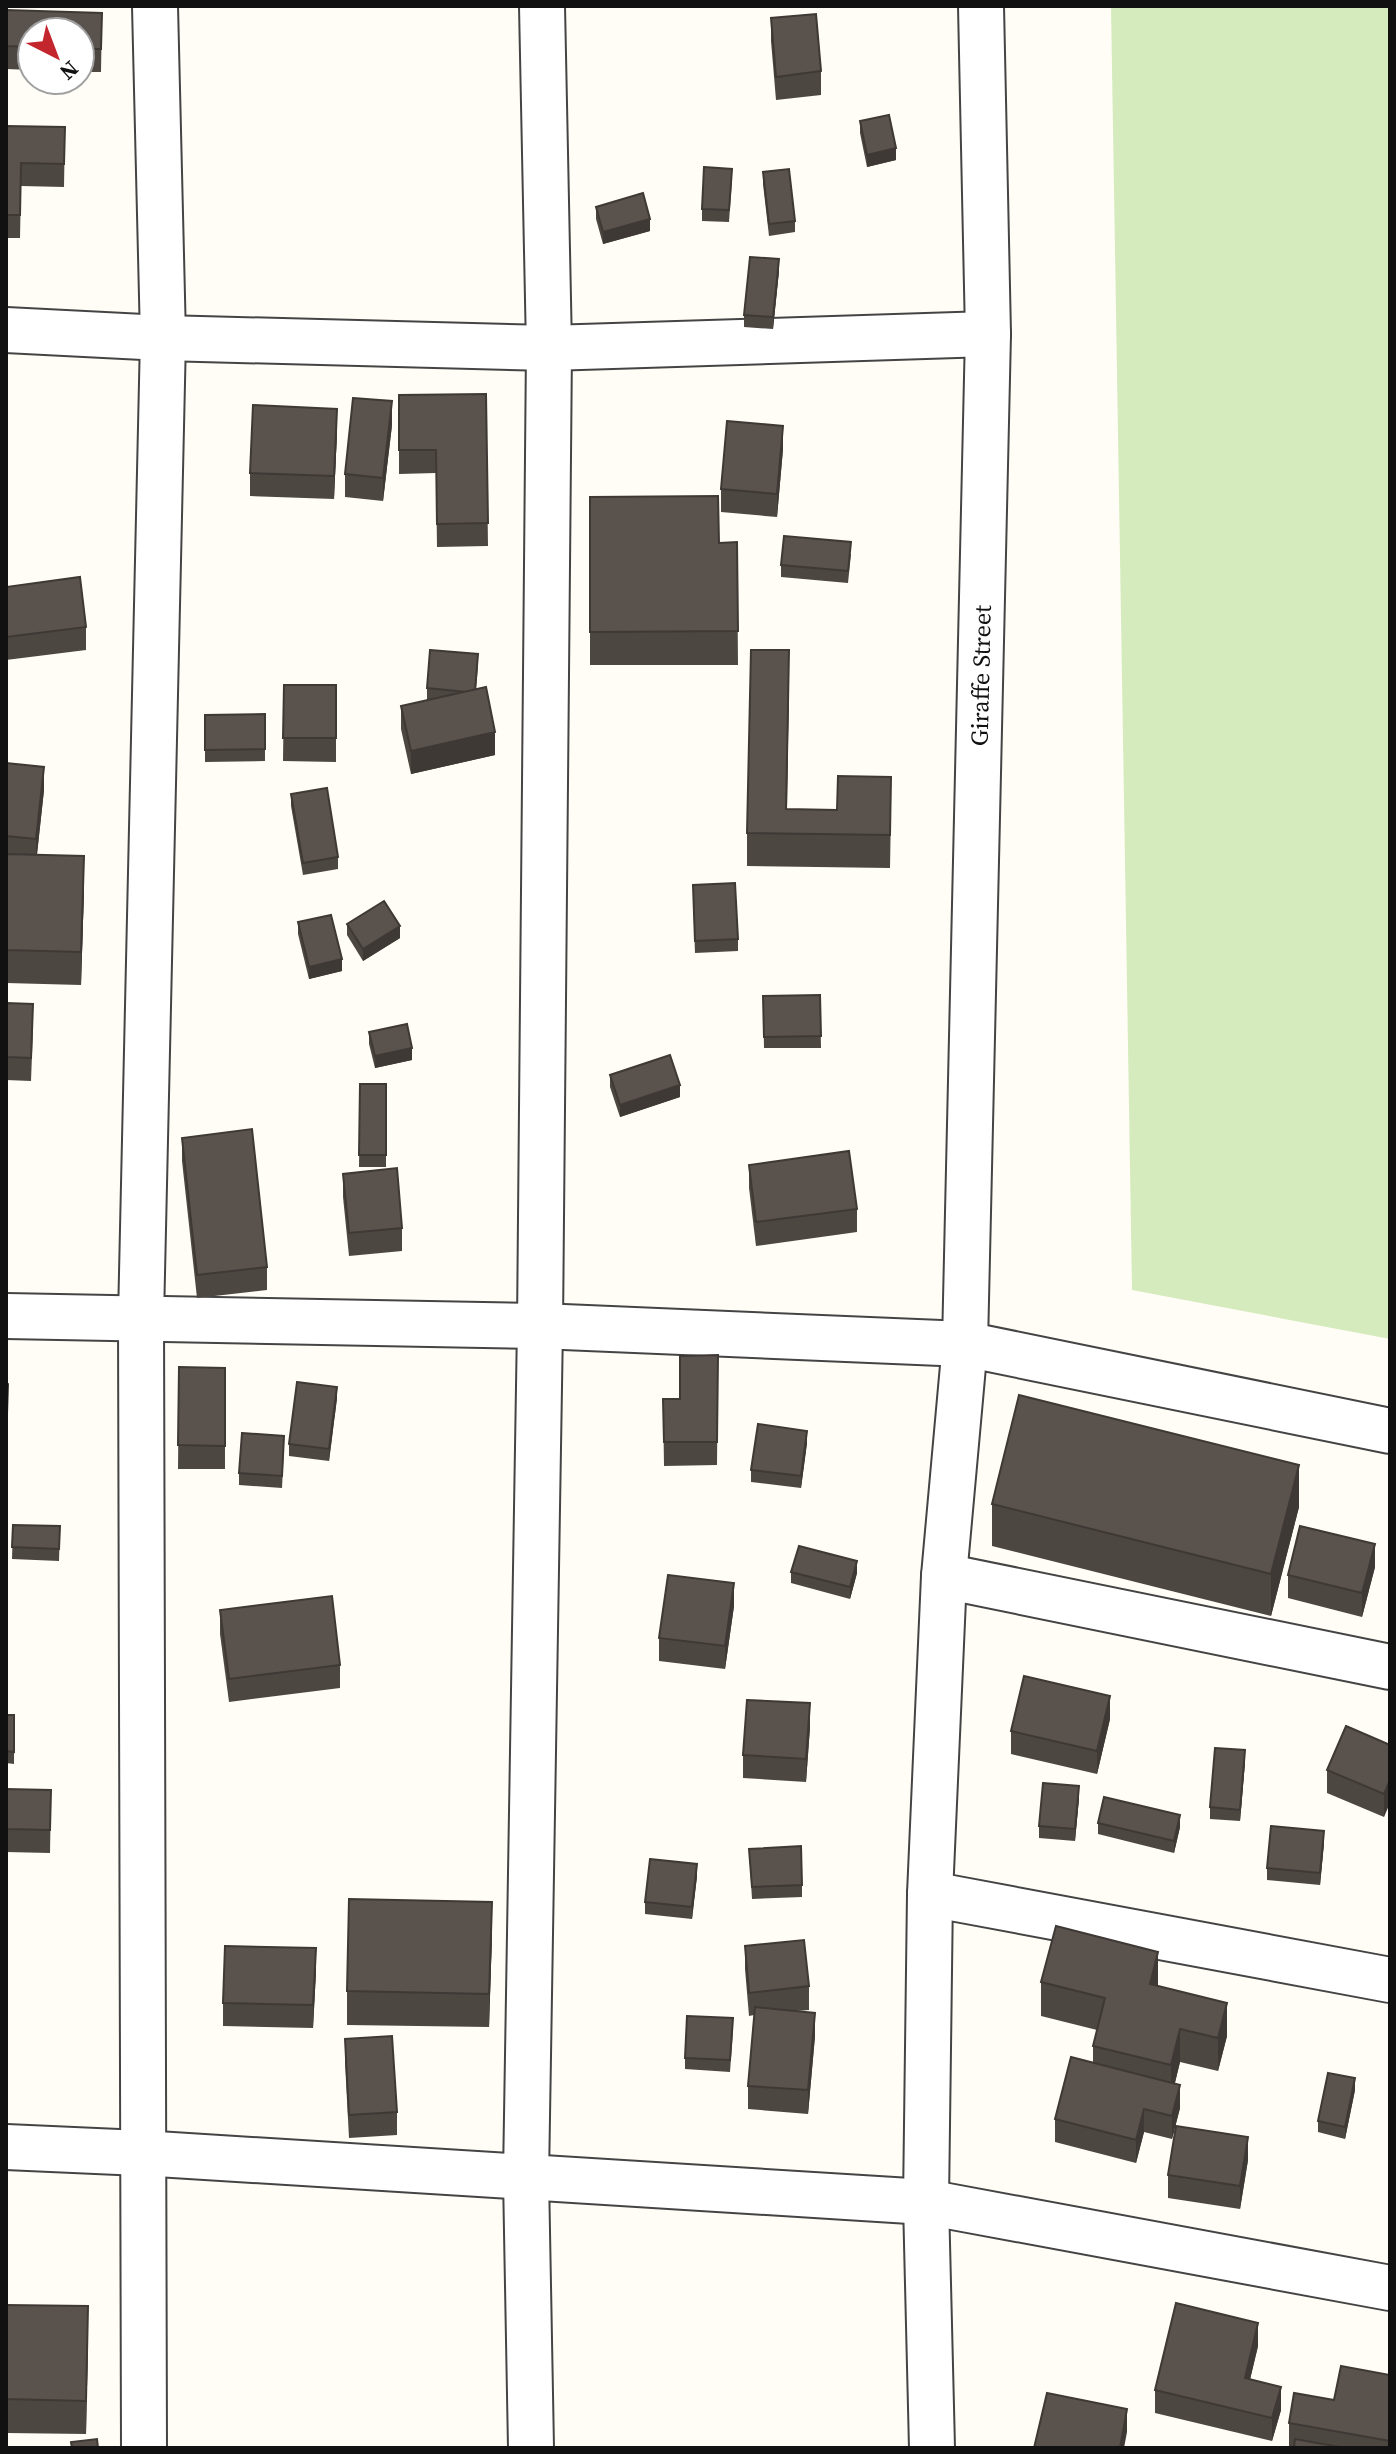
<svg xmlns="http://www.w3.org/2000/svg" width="1396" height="2454" font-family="'Source Serif 4',serif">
<rect width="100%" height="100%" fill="#fffdf5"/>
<polygon fill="#d5ebbd" points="1111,6 1390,6 1390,1339 1132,1290"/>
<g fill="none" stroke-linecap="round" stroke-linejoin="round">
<g stroke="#444" stroke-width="48">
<g id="street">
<polyline points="6,330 163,338 549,348 988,334"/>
<polyline points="6,1316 540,1326 965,1344 1390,1431"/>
<polyline points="944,1576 1390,1667"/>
<polyline points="930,1894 1390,1980"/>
<polyline points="6,2147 141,2153 926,2202 1390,2288"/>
<polyline points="144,2448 141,1318 163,338 155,6"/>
<polyline points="531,2448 526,2177 540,1326 549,348 542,6"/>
<path id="s1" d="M 932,2448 L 926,2202 L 930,1894 L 944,1576 L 965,1344 L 988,334 L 981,6"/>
</g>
</g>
<use href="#street" stroke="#fff" stroke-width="44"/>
</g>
<g fill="#4d4742">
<polygon points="6,10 102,13 101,72 80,72 80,32 32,32 32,70 6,69"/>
<polygon points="771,18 821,71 821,95 776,100 771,41"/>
<polygon points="860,121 896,160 867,167 860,133"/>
<polygon points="6,126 65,127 64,187 21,186 20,238 6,238"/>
<polygon points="763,172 795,221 795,232 769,236 763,184"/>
<polygon points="732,180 729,222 702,221 702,209"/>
<polygon points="596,207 650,231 603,244 596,219"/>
<polygon points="779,271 773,329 744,327 744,315"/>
<polygon points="486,394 488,546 437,547 436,473 399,474 399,395"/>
<polygon points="392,425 383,501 345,497 345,474"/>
<polygon points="337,432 334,499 250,496 250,473"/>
<polygon points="783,449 777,517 721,512 721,489"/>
<polygon points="590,497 719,543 737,542 738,665 590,665"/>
<polygon points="851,554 848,583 781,577 781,565"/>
<polygon points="6,587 86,627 86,650 6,660"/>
<polygon points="478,666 476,690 495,755 411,774 401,729 401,706 427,700 427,688"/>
<polygon points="789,684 787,809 891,810 890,868 747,866 747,833"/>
<polygon points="284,685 336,685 336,762 283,761"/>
<polygon points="265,714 265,761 205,762 205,715"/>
<polygon points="6,763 44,790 37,855 84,890 81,985 6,983"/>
<polygon points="291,794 338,857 338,869 303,875 291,806"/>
<polygon points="693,897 738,939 738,951 695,953"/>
<polygon points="298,922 342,971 309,979 298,934"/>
<polygon points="347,924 400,938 363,961 347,935"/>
<polygon points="820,995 821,1048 764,1048 763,996"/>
<polygon points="6,1003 33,1028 31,1081 6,1080"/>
<polygon points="369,1032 412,1060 375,1068 369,1044"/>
<polygon points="610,1075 680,1097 620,1117 610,1087"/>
<polygon points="360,1084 386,1084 386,1167 359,1167"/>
<polygon points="182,1138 267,1267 267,1290 197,1298 182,1161"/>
<polygon points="749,1165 857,1209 857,1232 756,1246 749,1188"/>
<polygon points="343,1174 402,1228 402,1251 349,1256 343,1197"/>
<polygon points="718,1355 717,1465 664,1466 663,1399 680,1399"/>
<polygon points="179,1367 225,1368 225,1469 178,1469"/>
<polygon points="337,1398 329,1461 289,1456 289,1444"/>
<polygon points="807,1443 801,1488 751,1482 751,1470"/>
<polygon points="284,1448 282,1488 239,1485 239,1473"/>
<polygon points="992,1504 1299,1507 1271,1616 992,1546"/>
<polygon points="13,1525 60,1526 59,1561 12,1559"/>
<polygon points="1375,1567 1362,1617 1288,1598 1288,1575"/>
<polygon points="791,1572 857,1573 850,1599 791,1583"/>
<polygon points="734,1606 725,1669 659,1661 659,1638"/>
<polygon points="220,1610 340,1665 340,1688 229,1702 220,1634"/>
<polygon points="6,1715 14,1715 14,1764 6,1763"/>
<polygon points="1110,1719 1097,1774 1011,1754 1011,1731"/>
<polygon points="810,1727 806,1782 743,1778 743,1755"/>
<polygon points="1390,1745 1384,1817 1327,1793 1327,1770"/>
<polygon points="1245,1762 1240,1821 1210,1819 1210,1807"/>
<polygon points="6,1789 51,1790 50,1853 6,1852"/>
<polygon points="1079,1798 1075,1841 1039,1838 1039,1826"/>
<polygon points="1098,1823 1180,1827 1174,1853 1098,1834"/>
<polygon points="1324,1843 1320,1885 1267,1880 1267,1868"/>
<polygon points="749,1849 802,1885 802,1897 752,1899"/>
<polygon points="697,1876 692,1919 645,1914 645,1902"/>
<polygon points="492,1935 489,2027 347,2025 347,1991"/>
<polygon points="745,1946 809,1986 809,2010 796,2011 815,2036 808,2114 748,2109 748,2086 754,2015 749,2016 745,1969"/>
<polygon points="316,1971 313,2028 223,2026 223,2003"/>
<polygon points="1041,1982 1158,1986 1227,2036 1218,2071 1180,2062 1175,2083 1180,2108 1172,2139 1144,2132 1136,2163 1055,2142 1055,2119 1093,2062 1093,2046 1097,2030 1041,2016"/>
<polygon points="733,2030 730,2072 685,2069 685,2058"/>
<polygon points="345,2039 397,2112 397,2135 349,2138 345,2062"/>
<polygon points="1355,2090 1345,2139 1318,2132 1318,2121"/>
<polygon points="1248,2160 1240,2209 1168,2198 1168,2175"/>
<polygon points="6,2305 88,2339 86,2434 6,2433"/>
<polygon points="1258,2346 1250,2379 1281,2410 1272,2441 1155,2413 1155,2390"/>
<polygon points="1390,2375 1390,2448 1294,2448 1294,2447 1289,2446 1289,2423 1334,2400"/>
</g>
<g fill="#3f3936">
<polygon points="896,148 896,160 867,167 867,155"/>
<polygon points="650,219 650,231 603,244 603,232"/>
<polygon points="779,259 779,271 773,329 773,317"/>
<polygon points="392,401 392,425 383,501 383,478"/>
<polygon points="337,409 337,432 334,499 334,476"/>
<polygon points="783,426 783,449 777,517 777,494"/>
<polygon points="789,650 789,684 786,842 786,809"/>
<polygon points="495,732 495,755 411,774 411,751"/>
<polygon points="44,767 44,790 36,862 36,839"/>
<polygon points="84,856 84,890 81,985 81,952"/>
<polygon points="400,926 400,938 363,961 363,949"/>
<polygon points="342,959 342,971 309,979 309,967"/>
<polygon points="412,1048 412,1060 375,1068 375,1056"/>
<polygon points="680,1085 680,1097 620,1117 620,1105"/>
<polygon points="337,1387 337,1398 329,1461 329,1449"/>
<polygon points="807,1431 807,1443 801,1488 801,1476"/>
<polygon points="1299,1465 1299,1507 1271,1616 1271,1574"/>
<polygon points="1375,1544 1375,1567 1362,1617 1362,1593"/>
<polygon points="857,1561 857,1573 850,1599 850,1587"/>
<polygon points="734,1583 734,1606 725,1669 725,1646"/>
<polygon points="1110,1696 1110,1719 1097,1774 1097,1751"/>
<polygon points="810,1703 810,1727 806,1782 806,1759"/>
<polygon points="1245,1750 1245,1762 1240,1821 1240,1810"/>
<polygon points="1390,1780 1390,1803 1384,1817 1384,1794"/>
<polygon points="1079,1786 1079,1798 1075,1841 1075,1829"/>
<polygon points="1180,1815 1180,1827 1174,1853 1174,1841"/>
<polygon points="1324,1831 1324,1843 1320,1885 1320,1873"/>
<polygon points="697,1864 697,1876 692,1919 692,1907"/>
<polygon points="492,1902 492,1935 489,2027 489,1994"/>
<polygon points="316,1948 316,1971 313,2028 313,2005"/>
<polygon points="1158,1952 1158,1985 1150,2017 1150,1984"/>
<polygon points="1227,2003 1227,2036 1218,2071 1218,2038"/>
<polygon points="815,2013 815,2036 808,2114 808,2090"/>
<polygon points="1180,2029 1180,2062 1171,2098 1171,2065"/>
<polygon points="1355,2078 1355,2090 1345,2139 1345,2127"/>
<polygon points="1180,2085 1180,2108 1172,2139 1172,2116"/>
<polygon points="1144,2109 1144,2132 1136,2163 1136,2140"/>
<polygon points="1248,2137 1248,2160 1240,2209 1240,2186"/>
<polygon points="88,2306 88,2339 86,2434 86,2401"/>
<polygon points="1258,2323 1258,2346 1245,2401 1245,2378"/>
<polygon points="1281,2387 1281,2410 1272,2441 1272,2418"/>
<polygon points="1127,2409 1127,2432 1124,2448 1120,2448"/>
</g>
<g fill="#5a524d" stroke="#3f3936" stroke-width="2">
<polygon points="6,10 102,13 101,49 80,49 80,32 32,32 32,47 6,46"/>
<polygon points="816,14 821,71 776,77 771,18"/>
<polygon points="889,115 896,148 867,155 860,121"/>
<polygon points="6,126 65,127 64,164 21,163 20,215 6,215"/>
<polygon points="704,167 732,169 729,210 702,209"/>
<polygon points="789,169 795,221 769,224 763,172"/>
<polygon points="643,193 650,219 603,232 596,207"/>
<polygon points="750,257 779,259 773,317 744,315"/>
<polygon points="486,394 488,523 437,524 436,450 399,450 399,395"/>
<polygon points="353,398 392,401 383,478 345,474"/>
<polygon points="253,405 337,409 334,476 250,473"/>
<polygon points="727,421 783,426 777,494 721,489"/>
<polygon points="718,496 719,543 737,542 738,631 590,632 590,497"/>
<polygon points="784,536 851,542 848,571 781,565"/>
<polygon points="80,577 86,627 6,637 6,587"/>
<polygon points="430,650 478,654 475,690 467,692 427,688"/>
<polygon points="751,650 789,650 786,809 837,810 838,776 891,777 890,835 747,833"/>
<polygon points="284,685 336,685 336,738 283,738"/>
<polygon points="486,687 495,732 411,751 401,706"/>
<polygon points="265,714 265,749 205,750 205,715"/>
<polygon points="6,763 44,767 36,839 6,836"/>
<polygon points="327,788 338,857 303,863 291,794"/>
<polygon points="6,854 84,856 81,952 6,950"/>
<polygon points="735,883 738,939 695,941 693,885"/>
<polygon points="384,901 400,926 363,949 347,924"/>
<polygon points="331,915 342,959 309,967 298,922"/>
<polygon points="820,995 821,1036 764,1037 763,996"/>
<polygon points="6,1003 33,1004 31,1058 6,1057"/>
<polygon points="407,1024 412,1048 375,1056 369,1032"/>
<polygon points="670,1055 680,1085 620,1105 610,1075"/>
<polygon points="360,1084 386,1084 386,1155 359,1155"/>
<polygon points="252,1129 267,1267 197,1275 182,1138"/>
<polygon points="849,1151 857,1209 756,1222 749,1165"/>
<polygon points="397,1168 402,1228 349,1233 343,1174"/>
<polygon points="718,1355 717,1442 664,1442 663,1399 680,1399 680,1356"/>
<polygon points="179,1367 225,1368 225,1446 178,1445"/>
<polygon points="297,1382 337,1387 329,1449 289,1444"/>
<polygon points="6,1383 8,1384 6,1444"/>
<polygon points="1019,1395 1299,1465 1271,1574 992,1504"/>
<polygon points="758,1424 807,1431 801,1476 751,1470"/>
<polygon points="242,1433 284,1436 282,1476 239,1473"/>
<polygon points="13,1525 60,1526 59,1549 12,1547"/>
<polygon points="1300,1526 1375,1544 1362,1593 1288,1575"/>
<polygon points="799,1546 857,1561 850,1587 791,1572"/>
<polygon points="668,1575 734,1583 725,1646 659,1638"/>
<polygon points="332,1596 340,1665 229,1679 220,1610"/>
<polygon points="1024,1676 1110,1696 1097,1751 1011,1731"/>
<polygon points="747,1700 810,1703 806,1759 743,1755"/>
<polygon points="6,1715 14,1715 14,1752 6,1751"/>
<polygon points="1346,1726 1390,1745 1390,1780 1384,1794 1327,1770"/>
<polygon points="1215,1748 1245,1750 1240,1810 1210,1807"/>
<polygon points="1043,1783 1079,1786 1075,1829 1039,1826"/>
<polygon points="6,1789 51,1790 50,1830 6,1829"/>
<polygon points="1104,1797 1180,1815 1174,1841 1098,1823"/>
<polygon points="1271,1826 1324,1831 1320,1873 1267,1868"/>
<polygon points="801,1846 802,1885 752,1887 749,1849"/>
<polygon points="650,1859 697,1864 692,1907 645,1902"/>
<polygon points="349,1899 492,1902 489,1994 347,1991"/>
<polygon points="1056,1926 1158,1952 1150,1984 1227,2003 1218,2038 1180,2029 1171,2065 1093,2046 1105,1998 1041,1982"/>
<polygon points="804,1940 809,1986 749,1993 745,1946"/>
<polygon points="225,1946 316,1948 313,2005 223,2003"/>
<polygon points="755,2007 815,2013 808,2090 748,2086"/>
<polygon points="687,2016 733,2018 730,2060 685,2058"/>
<polygon points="392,2036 397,2112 349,2115 345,2039"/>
<polygon points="1071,2057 1180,2085 1172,2116 1144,2109 1136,2140 1055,2119"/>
<polygon points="1328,2073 1355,2078 1345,2127 1318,2121"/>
<polygon points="1176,2126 1248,2137 1240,2186 1168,2175"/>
<polygon points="1176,2303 1258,2323 1245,2378 1281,2387 1272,2418 1155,2390"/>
<polygon points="6,2305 88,2306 86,2401 6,2399"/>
<polygon points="1341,2366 1390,2375 1390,2441 1289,2423 1294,2393 1334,2400"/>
<polygon points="1047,2393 1127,2409 1120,2448 1034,2448"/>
<polygon points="97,2439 98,2448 72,2448 71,2442"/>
<polygon points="1295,2439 1345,2448 1294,2448"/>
</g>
<g text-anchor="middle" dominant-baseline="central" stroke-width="8" stroke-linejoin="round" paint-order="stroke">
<g font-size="24" fill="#111" stroke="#fff">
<text stroke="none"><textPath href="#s1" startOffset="1774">Giraffe Street</textPath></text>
</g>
</g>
<rect width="1396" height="2454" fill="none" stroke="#111111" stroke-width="16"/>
<g transform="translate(56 56) rotate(138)"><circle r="38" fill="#ffffff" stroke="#a0a0a0" stroke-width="2"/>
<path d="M0-6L14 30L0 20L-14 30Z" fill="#c4262e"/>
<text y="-12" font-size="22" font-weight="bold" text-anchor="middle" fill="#111111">N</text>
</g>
</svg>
